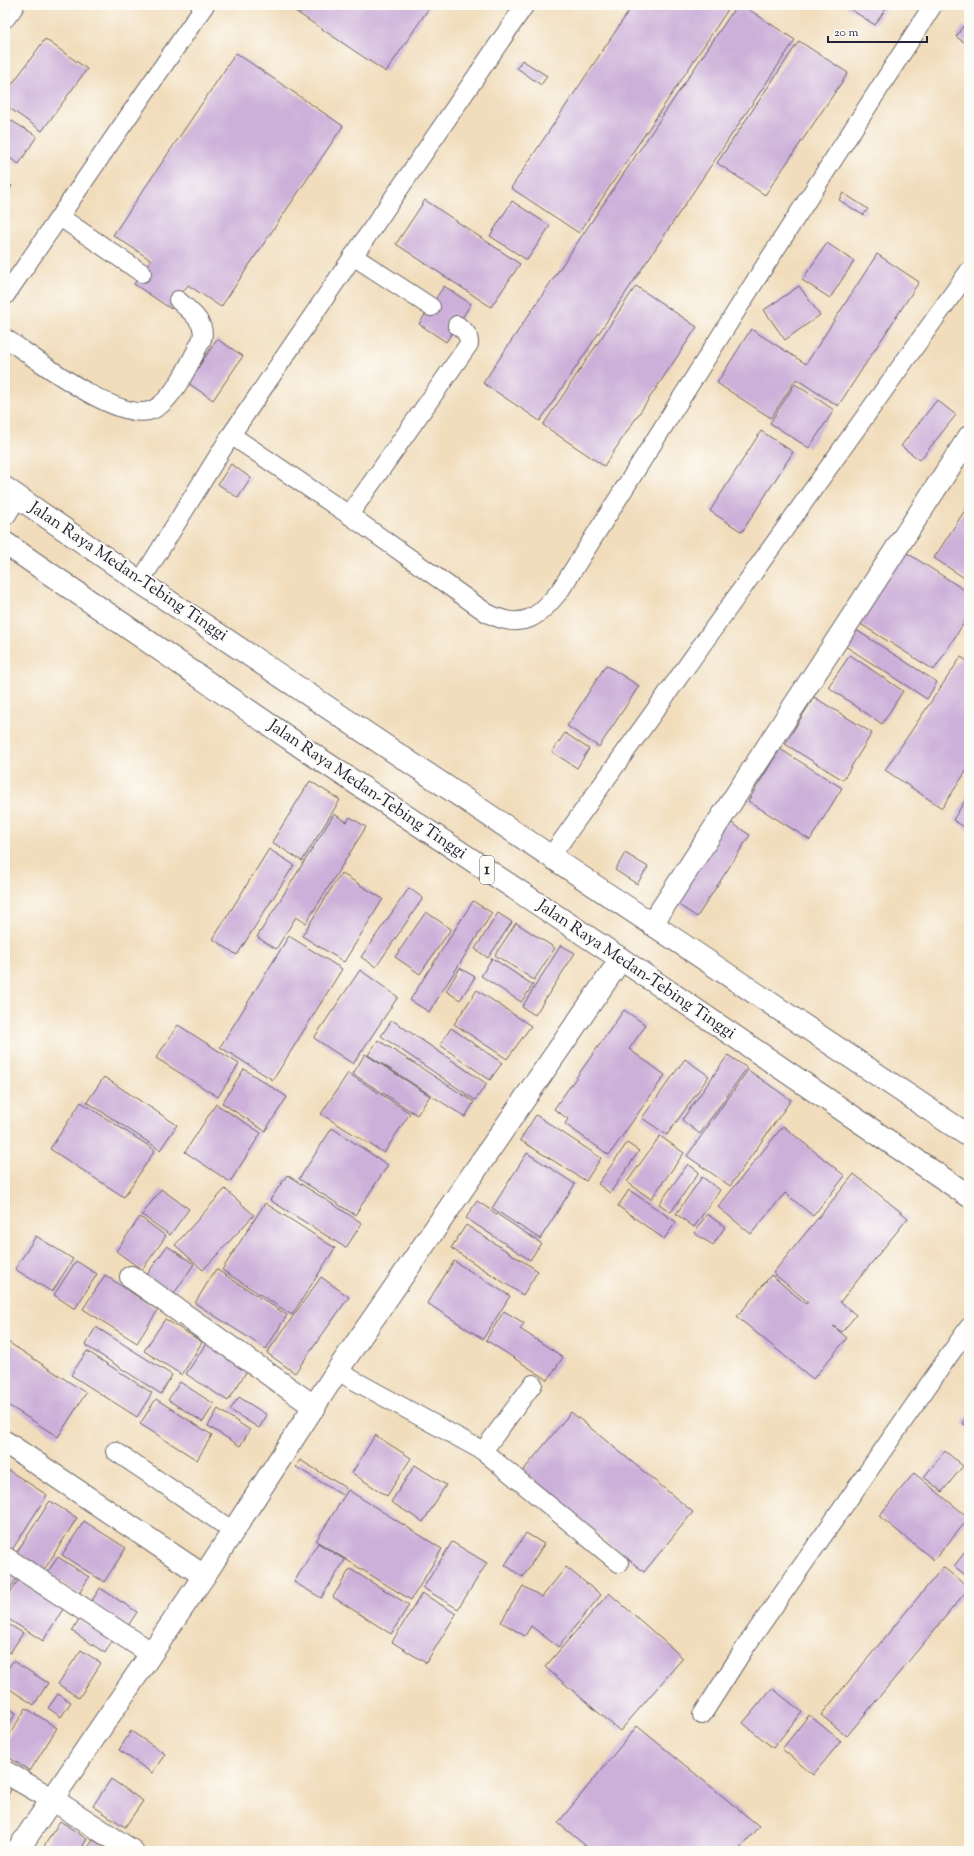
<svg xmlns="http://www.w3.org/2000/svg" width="974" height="1856" font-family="'Sorts Mill Goudy',serif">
<rect width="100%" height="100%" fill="#fdfcf7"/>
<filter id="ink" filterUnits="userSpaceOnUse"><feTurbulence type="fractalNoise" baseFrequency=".025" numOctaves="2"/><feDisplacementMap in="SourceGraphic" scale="8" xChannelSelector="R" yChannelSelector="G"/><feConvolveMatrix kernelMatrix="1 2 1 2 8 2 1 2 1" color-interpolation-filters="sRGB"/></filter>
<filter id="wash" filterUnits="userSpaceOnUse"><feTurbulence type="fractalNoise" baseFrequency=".012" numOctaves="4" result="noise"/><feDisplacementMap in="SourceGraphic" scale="16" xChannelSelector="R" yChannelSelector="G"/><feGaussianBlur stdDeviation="0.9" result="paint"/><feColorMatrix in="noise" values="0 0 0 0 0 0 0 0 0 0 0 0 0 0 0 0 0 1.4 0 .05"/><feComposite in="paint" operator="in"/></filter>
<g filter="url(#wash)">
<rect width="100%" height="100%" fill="#f1ddbc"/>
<g id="blocks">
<g fill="#ccb0d9">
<polygon points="286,5 431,5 386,72"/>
<polygon points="633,5 731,5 579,233 511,188"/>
<polygon points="737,5 742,5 795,40 540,421 483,383"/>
<polygon points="848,5 888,5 875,25 847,7"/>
<polygon points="963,26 969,31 969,45 956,37"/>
<polygon points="45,39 87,69 42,131 5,105 5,94"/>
<polygon points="799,41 848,73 765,195 717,163"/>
<polygon points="236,53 343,126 221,307 188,285 171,309 134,284 151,260 113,235"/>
<polygon points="522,60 547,76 541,85 517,68"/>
<polygon points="5,117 37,136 19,164 5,155"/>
<polygon points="5,182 12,186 5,197"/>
<polygon points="843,193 868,209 863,215 839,200"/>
<polygon points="425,200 520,264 491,307 396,244"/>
<polygon points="512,201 550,226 527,260 490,236"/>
<polygon points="827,243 854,261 830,298 802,280"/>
<polygon points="877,254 919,282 838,406 796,379 771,418 717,383 751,329 806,364"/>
<polygon points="444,286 471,304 446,342 419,324"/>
<polygon points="636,286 697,327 604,466 543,425"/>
<polygon points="799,286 820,315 785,340 764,310"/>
<polygon points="217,339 243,356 213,400 188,383"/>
<polygon points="795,384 834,410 809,448 770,423"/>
<polygon points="937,400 956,415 920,460 901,446"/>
<polygon points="761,431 793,452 742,532 710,511"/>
<polygon points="231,464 251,478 238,498 218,484"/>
<polygon points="969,504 969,581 934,558"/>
<polygon points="901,549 969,593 969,615 934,670 854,620"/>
<polygon points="853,628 937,682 927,699 842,644"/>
<polygon points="850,655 903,691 882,724 828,687"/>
<polygon points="961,657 969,662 969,767 942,808 885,770"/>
<polygon points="606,665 639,686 599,747 567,726"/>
<polygon points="814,697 872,733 843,780 785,744"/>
<polygon points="565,733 589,749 577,768 552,752"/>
<polygon points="780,749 842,788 810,840 748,801"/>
<polygon points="310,781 340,800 302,861 272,842"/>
<polygon points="969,794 969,830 953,820"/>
<polygon points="334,814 347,822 350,817 366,827 306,923 296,917 276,949 257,937"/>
<polygon points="724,818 750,835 697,917 671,900"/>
<polygon points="269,849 294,865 237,955 213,939"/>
<polygon points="625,853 648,867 637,884 615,870"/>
<polygon points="341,873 383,899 344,962 302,936"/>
<polygon points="409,888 423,898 376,967 361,957"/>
<polygon points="473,901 492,913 429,1012 410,1000"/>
<polygon points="426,912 451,929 420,974 395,957"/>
<polygon points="498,913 512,922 488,958 475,949"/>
<polygon points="516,923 555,948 534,980 495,955"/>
<polygon points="289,936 342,969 273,1080 220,1047"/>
<polygon points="561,945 575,953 535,1015 522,1007"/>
<polygon points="492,958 533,985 521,1002 481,976"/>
<polygon points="460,968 475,977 460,1000 446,991"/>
<polygon points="360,970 398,997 353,1064 314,1038"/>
<polygon points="477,990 531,1026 507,1059 454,1024"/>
<polygon points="624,1010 646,1025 629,1049 665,1075 609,1155 565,1124 568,1119 554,1109"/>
<polygon points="392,1020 487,1084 475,1100 381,1036"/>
<polygon points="178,1025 239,1064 218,1097 156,1058"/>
<polygon points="451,1028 502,1063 490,1080 440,1045"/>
<polygon points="378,1040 474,1102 465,1117 368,1055"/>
<polygon points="365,1054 430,1096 417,1115 353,1074"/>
<polygon points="728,1055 747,1068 700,1134 682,1120"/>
<polygon points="685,1059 709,1076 667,1135 642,1118"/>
<polygon points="244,1069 287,1097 265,1131 222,1103"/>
<polygon points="748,1070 791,1100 730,1186 687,1156"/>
<polygon points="348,1073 410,1113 384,1153 321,1114"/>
<polygon points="104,1077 177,1125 160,1150 87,1102"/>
<polygon points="81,1102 155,1150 124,1197 50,1149"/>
<polygon points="216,1104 261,1133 230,1182 185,1152"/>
<polygon points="536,1115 601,1158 586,1181 520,1140"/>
<polygon points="783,1126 845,1176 813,1216 785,1193 751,1234 718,1207"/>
<polygon points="332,1128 388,1165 355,1215 299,1179"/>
<polygon points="660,1136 684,1153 651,1199 627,1182"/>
<polygon points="627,1143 639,1151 610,1193 598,1184"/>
<polygon points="527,1153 575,1184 540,1239 492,1208"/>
<polygon points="688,1164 699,1172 671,1212 659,1204"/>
<polygon points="854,1174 908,1218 840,1302 856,1315 842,1332 833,1326 847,1338 813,1379 737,1317 771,1275 806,1304 808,1302 773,1273"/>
<polygon points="287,1175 362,1223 346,1248 270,1200"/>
<polygon points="702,1177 720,1190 694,1227 676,1214"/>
<polygon points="161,1189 189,1209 170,1235 142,1215"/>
<polygon points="225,1189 254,1215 203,1270 175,1245"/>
<polygon points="629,1190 676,1222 664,1239 618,1206"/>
<polygon points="477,1201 541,1243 530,1260 466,1218"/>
<polygon points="265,1203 335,1248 292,1315 222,1270"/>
<polygon points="707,1214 725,1227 713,1245 694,1233"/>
<polygon points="140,1217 166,1236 142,1270 116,1251"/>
<polygon points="466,1225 538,1271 523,1295 451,1248"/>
<polygon points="36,1236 73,1259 52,1292 15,1269"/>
<polygon points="167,1246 194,1264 173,1295 146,1276"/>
<polygon points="76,1261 97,1274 75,1309 54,1295"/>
<polygon points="454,1261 510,1296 483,1339 427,1303"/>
<polygon points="216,1269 287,1315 266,1349 195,1303"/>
<polygon points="105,1275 158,1310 137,1343 83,1309"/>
<polygon points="321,1277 349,1297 295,1373 267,1353"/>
<polygon points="504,1311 524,1323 520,1329 563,1357 548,1380 486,1340"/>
<polygon points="165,1319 202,1342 182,1375 144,1351"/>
<polygon points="96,1327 172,1375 161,1394 85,1345"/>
<polygon points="8,1342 86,1393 58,1437 5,1403 5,1346"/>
<polygon points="207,1342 248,1369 228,1401 186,1374"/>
<polygon points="87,1351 152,1393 137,1417 71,1375"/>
<polygon points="180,1382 214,1404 203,1422 168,1400"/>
<polygon points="239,1397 267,1415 259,1428 230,1410"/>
<polygon points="156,1399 212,1435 197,1460 140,1424"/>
<polygon points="218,1409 250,1430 240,1446 208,1426"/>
<polygon points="571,1412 693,1512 644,1572 522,1472"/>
<polygon points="969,1414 969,1428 962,1423"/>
<polygon points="375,1435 411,1458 387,1496 352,1473"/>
<polygon points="945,1451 963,1466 942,1492 924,1477"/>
<polygon points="300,1460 346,1488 342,1495 296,1467"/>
<polygon points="415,1465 446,1485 423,1522 391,1502"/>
<polygon points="5,1468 47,1495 12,1550 5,1546"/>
<polygon points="914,1473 969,1518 934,1560 879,1516"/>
<polygon points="348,1490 442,1549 411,1600 316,1541"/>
<polygon points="50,1501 77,1518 44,1570 17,1552"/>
<polygon points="84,1521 126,1548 104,1582 62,1555"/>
<polygon points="526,1533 544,1544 523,1577 505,1565"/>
<polygon points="452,1542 487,1563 458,1609 423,1588"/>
<polygon points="318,1543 345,1560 321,1598 294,1582"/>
<polygon points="969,1547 969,1578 954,1566"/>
<polygon points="58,1557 89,1577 79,1594 47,1573"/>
<polygon points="5,1565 19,1575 5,1596"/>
<polygon points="566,1567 601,1595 558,1647 531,1626 525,1636 501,1622 523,1586 542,1597"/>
<polygon points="943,1567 969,1588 847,1736 821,1715"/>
<polygon points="350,1569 409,1605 391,1634 333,1597"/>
<polygon points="18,1580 63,1609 43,1641 5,1617 5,1601"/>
<polygon points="100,1588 137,1612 128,1626 91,1602"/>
<polygon points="422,1593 456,1614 426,1663 392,1642"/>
<polygon points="609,1593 683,1658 620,1731 545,1667"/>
<polygon points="81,1616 114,1637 105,1653 72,1631"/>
<polygon points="5,1622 23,1633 10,1653 5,1650"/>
<polygon points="81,1650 101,1663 79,1698 58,1684"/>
<polygon points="13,1661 48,1683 34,1705 5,1686 5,1673"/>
<polygon points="772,1688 802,1712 773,1748 743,1723"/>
<polygon points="58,1694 71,1702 61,1717 48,1708"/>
<polygon points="5,1706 16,1713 5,1730"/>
<polygon points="26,1708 57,1728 30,1771 5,1755 5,1742"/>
<polygon points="809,1715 841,1741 813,1775 782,1749"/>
<polygon points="637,1726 759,1826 738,1851 592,1851 558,1823"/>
<polygon points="131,1731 165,1754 152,1773 119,1750"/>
<polygon points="111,1779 143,1801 125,1827 93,1806"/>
<polygon points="5,1783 12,1788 5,1800"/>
<polygon points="60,1821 87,1839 80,1851 41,1851"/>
<polygon points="93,1840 111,1851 86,1851"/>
</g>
</g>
</g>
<g filter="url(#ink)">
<use href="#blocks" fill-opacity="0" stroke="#6a6368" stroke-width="1"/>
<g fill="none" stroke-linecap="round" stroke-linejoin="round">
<g stroke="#6a6368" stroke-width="20">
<g id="lane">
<polyline points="60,217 142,273"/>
<polyline points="353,256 431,307"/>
<polyline points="5,296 205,5"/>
<path d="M 5,338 C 34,357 119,424 152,410 C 174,401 191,360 202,339 C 207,322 189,311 178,300"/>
<path d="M 231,435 L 349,515 L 487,613 C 522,631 539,618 561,589 L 757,278 L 933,5"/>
<path d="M 349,515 L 469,344 C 469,334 465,331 457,325"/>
<polyline points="140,582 231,435 525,5"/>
<polyline points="551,856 969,271"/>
<polyline points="337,1371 483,1451 619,1563"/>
<polyline points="115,1451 233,1531"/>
<polyline points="483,1451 533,1384"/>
<polyline points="702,1715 746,1646 969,1327"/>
</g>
</g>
<g stroke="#6a6368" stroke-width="24">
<g id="street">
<polyline points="5,16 13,5"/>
<polyline points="652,924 969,437"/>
<polyline points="131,1277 315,1407"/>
<polyline points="5,1442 204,1576"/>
<polyline points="5,1558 151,1653"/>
<polyline points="5,1772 52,1799 132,1851"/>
<polyline points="17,1851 204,1576 337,1371 621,959"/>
</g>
</g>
<g stroke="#6a6368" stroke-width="24">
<g id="highway">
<polyline points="5,488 140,582 969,1136"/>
<polyline points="5,514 16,496"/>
<polyline points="5,543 306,750 621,959 969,1196"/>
</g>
</g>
<use href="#lane" stroke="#fff" stroke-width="18"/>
<use href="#street" stroke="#fff" stroke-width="22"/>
<use href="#highway" stroke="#fff" stroke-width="22"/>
</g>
</g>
<g text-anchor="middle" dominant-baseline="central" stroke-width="4" stroke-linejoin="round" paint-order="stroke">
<rect fill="#fdfcf7" stroke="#646373" stroke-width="1" x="480" y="856" width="14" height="28" rx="3"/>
<g font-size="16" font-weight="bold" fill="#22223b">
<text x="487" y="870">1</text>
</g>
<g font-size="17" fill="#22223b" stroke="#fdfcf7">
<text transform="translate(128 572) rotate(34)">Jalan Raya Medan-Tebing Tinggi</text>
<text transform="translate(367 790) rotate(34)">Jalan Raya Medan-Tebing Tinggi</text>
<text transform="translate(636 970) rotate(34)">Jalan Raya Medan-Tebing Tinggi</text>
</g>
</g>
<rect width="974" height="1856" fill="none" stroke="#fdfcf7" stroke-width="20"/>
<path d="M828 36v6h99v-6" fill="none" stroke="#22223b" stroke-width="2"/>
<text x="834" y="36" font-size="12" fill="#22223b" stroke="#fdfcf7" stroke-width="3" paint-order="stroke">20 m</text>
</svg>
